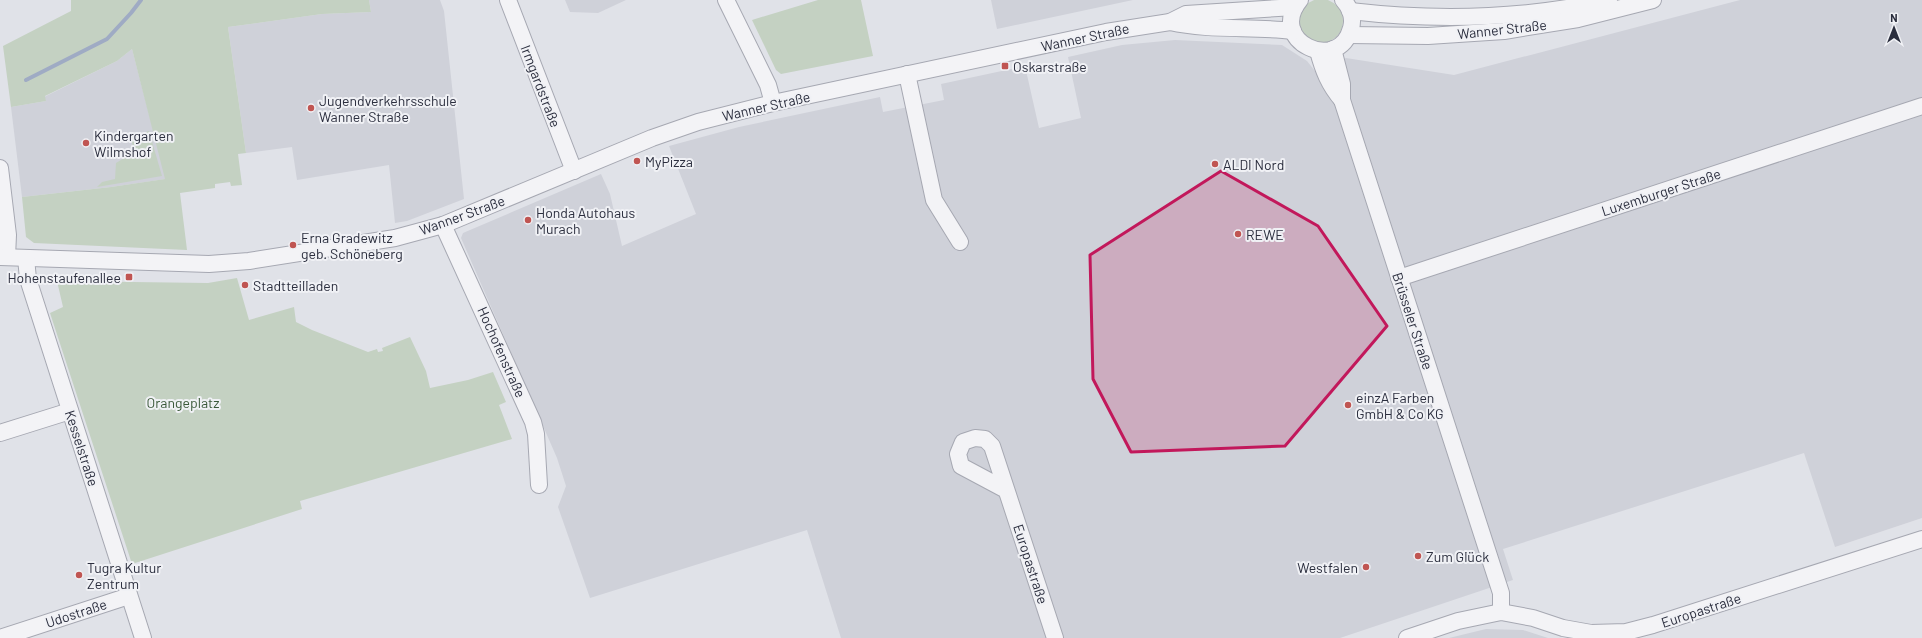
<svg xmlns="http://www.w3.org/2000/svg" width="1922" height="638" font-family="Barlow,sans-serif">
<rect width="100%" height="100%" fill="#e0e2e8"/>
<g fill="#cfd1d9">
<polygon points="369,0 440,0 444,11 464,199 407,221 395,223 389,165 297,180 292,147 246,153 228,27 322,14 371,12"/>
<polygon points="565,0 626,0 598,13 570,12"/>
<polygon points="991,0 1133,0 997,29"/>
<polygon points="1740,0 1922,0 1922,518 1835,547 1804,453 1503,549 1513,580 1340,638 841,638 807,530 590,598 558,507 566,486 557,458 461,238 463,233 601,174 610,194 622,246 696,214 669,146 739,127 880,97 883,112 944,100 941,84 1025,66 1039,128 1081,118 1068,57 1122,45 1175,40 1282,45 1307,61 1315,71 1346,58 1454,75"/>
<polygon points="132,49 166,179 111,187 22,197 11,107 46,101 44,97 117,61"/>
<polygon points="1486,629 1523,630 1548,638 1449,638"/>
</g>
<g fill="#c4d1c2">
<circle cx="1321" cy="21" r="22"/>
<polygon points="71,0 369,0 371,12 322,14 228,27 246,153 238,154 242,185 231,186 230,182 215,184 215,188 180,193 187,250 34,243 26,237 22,197 111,187 165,179 132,49 117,61 45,96 46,101 11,107 3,46 71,11"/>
<polygon points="818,0 861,0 873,56 781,74 776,70 752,20"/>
<polygon points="149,131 162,176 97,187 102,182 115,179 116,163 134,152 131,137"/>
<polygon points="237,278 249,320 294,307 296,322 312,330 368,352 377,349 378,352 383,351 382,348 410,337 426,371 430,388 468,380 493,372 506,402 499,405 512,439 300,501 302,509 132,564 50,313 63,307 57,281 208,283"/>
</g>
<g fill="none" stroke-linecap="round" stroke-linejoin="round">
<polyline stroke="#9fabc4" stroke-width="4" points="26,80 107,39 131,13 141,0"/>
<g stroke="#a6a8b2" stroke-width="18">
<g id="minor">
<polyline points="508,0 574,171"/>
<polyline points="726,0 768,85 773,103"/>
<path d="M 1300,0 C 1266,41 1339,75 1351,28 C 1354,18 1350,7 1343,0"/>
<path d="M 1350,11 C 1437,21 1524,19 1609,0"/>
<path d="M 1170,22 C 1210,31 1253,26 1293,31"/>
<polyline points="1349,35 1428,36 1504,31 1578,19 1653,0"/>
<polyline points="1333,49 1342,84 1342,100 1501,593 1501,612"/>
<path d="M 1318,51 C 1323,70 1329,85 1342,100"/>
<polyline points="907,74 934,200 960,242"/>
<polyline points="0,168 8,235 7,257"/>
<polyline points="443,225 533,422 536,434 539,485"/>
<polyline points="0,257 209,264 249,261 395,238 443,225 652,138 698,122 773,103 1106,32 1170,22 1186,14 1295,7"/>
<polyline points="26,258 28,279 143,638"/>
<polyline points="1399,278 1922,106"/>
<polyline points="0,433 70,411"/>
<polyline points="1006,490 961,466 958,454 963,442 975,438 985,439 992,446 1055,638"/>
<polyline points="0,638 129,596"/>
<polyline points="1407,638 1458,621 1501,612 1533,618 1563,628 1591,633 1626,632 1653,625 1922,539"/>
</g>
</g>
<use href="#minor" stroke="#f3f3f6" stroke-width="16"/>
</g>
<path fill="#c2185b" fill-opacity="0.2" stroke="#c2185b" stroke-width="3" stroke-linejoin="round" d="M 1221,171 L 1318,226 L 1387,326 L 1285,446 L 1131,452 L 1093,379 L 1090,255 Z"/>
<g fill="#c05552" stroke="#f0f1f5" stroke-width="1.5">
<rect x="1001" y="62" width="8" height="8" rx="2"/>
<circle cx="311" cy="108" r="4"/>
<circle cx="86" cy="143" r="4"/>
<circle cx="637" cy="161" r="4"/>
<circle cx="1215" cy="164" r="4"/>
<circle cx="528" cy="220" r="4"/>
<circle cx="1238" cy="234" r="4"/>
<circle cx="293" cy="245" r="4"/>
<rect x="125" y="273" width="8" height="8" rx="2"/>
<circle cx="245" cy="285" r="4"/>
<circle cx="1348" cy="405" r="4"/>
<circle cx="1418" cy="556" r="4"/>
<circle cx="1366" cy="567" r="4"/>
<circle cx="79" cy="575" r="4"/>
</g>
<g text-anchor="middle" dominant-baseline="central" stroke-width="4" stroke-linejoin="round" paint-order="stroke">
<g font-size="14" fill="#2b2e3e" stroke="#f0f1f5">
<text transform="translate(1502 29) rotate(-6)">Wanner Straße</text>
<text transform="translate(1085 37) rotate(-12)">Wanner Straße</text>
<text transform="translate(541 86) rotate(69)">Irmgardstraße</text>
<text transform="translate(766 106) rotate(-13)">Wanner Straße</text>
<text transform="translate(1661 192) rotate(-18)">Luxemburger Straße</text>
<text transform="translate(462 215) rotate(-20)">Wanner Straße</text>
<text transform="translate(1413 321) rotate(72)">Brüsseler Straße</text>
<text transform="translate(502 352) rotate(66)">Hochofenstraße</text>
<text transform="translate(82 448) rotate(72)">Kesselstraße</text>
<text transform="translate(1031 564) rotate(72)">Europastraße</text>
<text transform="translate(1701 610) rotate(-18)">Europastraße</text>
<text transform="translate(76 613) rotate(-18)">Udostraße</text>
</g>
<g font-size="14" fill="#2b2e3e" stroke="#f0f1f5" text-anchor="start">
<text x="1013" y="66">Oskarstraße</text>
<text x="319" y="100">Jugendverkehrsschule<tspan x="319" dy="16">Wanner Straße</tspan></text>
<text x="94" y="135">Kindergarten<tspan x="94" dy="16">Wilmshof</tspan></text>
<text x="645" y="161">MyPizza</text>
<text x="1223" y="164">ALDI Nord</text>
<text x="536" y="212">Honda Autohaus<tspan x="536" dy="16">Murach</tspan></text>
<text x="1246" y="234">REWE</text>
<text x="301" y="237">Erna Gradewitz<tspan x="301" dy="16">geb. Schöneberg</tspan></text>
<text x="121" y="277" text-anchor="end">Hohenstaufenallee</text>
<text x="253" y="285">Stadtteilladen</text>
<text x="1356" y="397">einzA Farben<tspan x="1356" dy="16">GmbH &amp; Co KG</tspan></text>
<text x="1426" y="556">Zum Glück</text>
<text x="87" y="567">Tugra Kultur<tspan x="87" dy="16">Zentrum</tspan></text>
<text x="1358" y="567" text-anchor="end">Westfalen</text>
</g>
<g font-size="14" fill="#3a5839" stroke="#f0f1f5">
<text x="183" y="402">Orangeplatz</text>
</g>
</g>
<g transform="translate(1894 28)" stroke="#f0f1f5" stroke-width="3" paint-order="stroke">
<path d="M0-3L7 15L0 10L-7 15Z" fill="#2b2e3e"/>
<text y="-6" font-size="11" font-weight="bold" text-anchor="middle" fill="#2b2e3e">N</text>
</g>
</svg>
